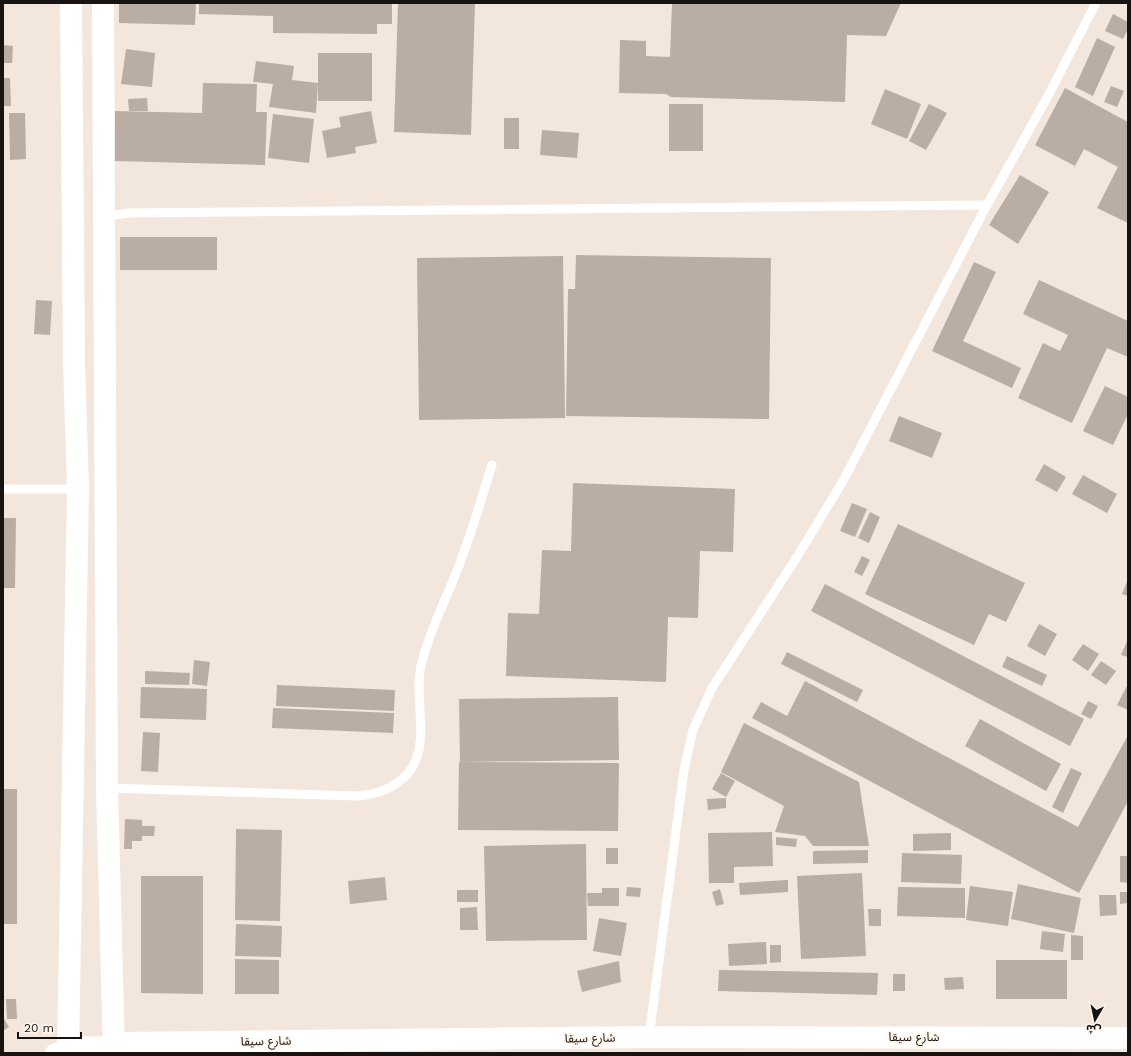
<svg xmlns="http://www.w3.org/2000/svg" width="1131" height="1056" font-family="'Work Sans','Noto Sans Arabic',sans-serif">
<rect width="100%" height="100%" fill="#f3e7dd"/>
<g fill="#b9ada4">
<polygon points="119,3 196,3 195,25 119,23"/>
<polygon points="199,3 392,3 392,24 377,24 377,34 273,33 273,16 199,14"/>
<polygon points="398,3 475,3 471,135 394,132"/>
<polygon points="672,3 901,3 886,36 847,35 845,102 671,97 666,94 619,93 620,40 646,41 646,56 670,57"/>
<polygon points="1113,14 1128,22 1128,29 1123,39 1105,31"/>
<polygon points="1097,38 1115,47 1093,96 1075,87"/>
<polygon points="3,45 13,46 12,63 3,63"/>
<polygon points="126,49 155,53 152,87 121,84"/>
<rect x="318" y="53" width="54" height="48"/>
<polygon points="256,61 294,66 292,80 318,83 316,113 269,107 273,84 253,82"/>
<polygon points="3,78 10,78 11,106 3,106"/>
<polygon points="203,83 257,84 256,112 267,112 265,165 114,161 115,111 202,113"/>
<polygon points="1111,86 1124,91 1117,107 1104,102"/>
<polygon points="1065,88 1128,122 1128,223 1097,208 1118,167 1084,149 1075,166 1035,145"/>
<polygon points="885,89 921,104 907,139 871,124"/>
<polygon points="147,98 148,111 129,111 128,99"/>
<rect x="669" y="104" width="34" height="47"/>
<polygon points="929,104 947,113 926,150 909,141"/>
<polygon points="371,111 377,143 355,147 356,153 327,158 322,131 341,127 339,117"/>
<polygon points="9,113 25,113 26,159 10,160"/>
<polygon points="273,114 314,119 309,163 268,158"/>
<rect x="504" y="118" width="15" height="31"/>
<polygon points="542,130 579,133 577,158 540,155"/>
<polygon points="1020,175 1049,192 1018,244 989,225"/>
<rect x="120" y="237" width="97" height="33"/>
<polygon points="576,255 771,258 769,419 566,416 568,289 575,289"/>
<polygon points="563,256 565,418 419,420 417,258"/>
<polygon points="974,262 996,272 963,341 1021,368 1012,388 932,351"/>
<polygon points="1039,280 1128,321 1128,357 1107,348 1072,423 1018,398 1043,343 1060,351 1068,335 1023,314"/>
<polygon points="36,300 52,301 50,335 34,334"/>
<polygon points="1105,386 1128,397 1128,414 1113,445 1083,431"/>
<polygon points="899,416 942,433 932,458 889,441"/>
<polygon points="1044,464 1066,477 1057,492 1035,480"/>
<polygon points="1083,475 1117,494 1107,513 1072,494"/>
<polygon points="573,483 735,489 733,552 700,551 698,618 668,617 666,682 506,676 508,613 539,614 542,550 571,551"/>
<polygon points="852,503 867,509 855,537 840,531"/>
<polygon points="870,512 880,517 869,543 858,538"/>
<polygon points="3,518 16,518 15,588 3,588"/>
<polygon points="898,524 1025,583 1006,622 989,614 974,645 865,594"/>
<polygon points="862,556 870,560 862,576 854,572"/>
<polygon points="1128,579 1128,596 1122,594"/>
<polygon points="825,584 1084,719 1070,746 811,611"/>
<polygon points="1039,624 1057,634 1045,656 1027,646"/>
<polygon points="1128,639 1128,657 1121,655"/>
<polygon points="1083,644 1099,654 1088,671 1072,660"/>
<polygon points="787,652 863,690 857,702 781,664"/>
<polygon points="1007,656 1047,675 1042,686 1002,667"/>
<polygon points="194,660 210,662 207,686 192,684"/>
<polygon points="1101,661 1116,671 1106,685 1091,675"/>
<polygon points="145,671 190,673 189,685 145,684"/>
<polygon points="805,681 1078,827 1128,735 1128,801 1079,893 752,718 761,702 787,716"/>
<polygon points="1128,684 1128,710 1117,705"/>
<polygon points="277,685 395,690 394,711 276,706"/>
<polygon points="141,687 207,689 206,720 140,718"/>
<polygon points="618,697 619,760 460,762 459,699"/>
<polygon points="1088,701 1098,706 1091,719 1081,714"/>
<polygon points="273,708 394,713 393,733 272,728"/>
<polygon points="980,719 1061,764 1046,791 965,746"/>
<polygon points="744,723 859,782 869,846 813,846 805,836 775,832 784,806 721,772"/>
<polygon points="143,732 160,733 158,772 141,771"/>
<polygon points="459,762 619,763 618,831 458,830"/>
<polygon points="1071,768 1082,773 1063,813 1052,807"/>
<polygon points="721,773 735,781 726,797 712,789"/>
<rect x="3" y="789" width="14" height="135"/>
<polygon points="726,798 726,808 708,810 707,799"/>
<polygon points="125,819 142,820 142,826 155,826 154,836 142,836 142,841 132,841 132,849 124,849"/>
<polygon points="236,829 282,830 280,921 235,920"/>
<polygon points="772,832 773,866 734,867 734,883 709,883 708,833"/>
<polygon points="951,833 951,850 913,851 913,834"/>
<polygon points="776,837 797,839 796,847 776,845"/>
<polygon points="586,844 587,940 486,941 484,846"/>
<rect x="606" y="848" width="12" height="16"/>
<polygon points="868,850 868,863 813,864 813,851"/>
<polygon points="902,853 962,855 961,884 901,882"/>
<polygon points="1120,856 1128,856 1128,883 1120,882"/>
<polygon points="862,873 866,956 801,959 797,876"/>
<polygon points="141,876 203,876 203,994 141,993"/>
<polygon points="385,877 387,900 350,904 348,881"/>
<polygon points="788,880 788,892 740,895 739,883"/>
<polygon points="1018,884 1081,898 1074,933 1011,919"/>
<polygon points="970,886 1013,892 1008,926 966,920"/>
<polygon points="627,887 641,888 640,897 626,896"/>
<polygon points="898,887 965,888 965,918 897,916"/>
<polygon points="602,888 619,888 619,906 588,906 587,893 602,893"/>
<polygon points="720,889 724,904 716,906 712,892"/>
<rect x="457" y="890" width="21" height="12"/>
<polygon points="1120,892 1128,892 1128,903 1120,904"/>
<polygon points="1099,895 1116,895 1117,915 1100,916"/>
<polygon points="477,907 478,930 460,930 460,908"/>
<polygon points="868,909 881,909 881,926 869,926"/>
<polygon points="599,918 627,923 621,956 593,951"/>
<polygon points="236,924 282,926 281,957 235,956"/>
<polygon points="1042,931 1065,934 1063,952 1040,949"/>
<polygon points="1071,935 1083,936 1083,960 1071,960"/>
<polygon points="766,942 767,964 729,966 728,944"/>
<polygon points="770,945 781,945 781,962 770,963"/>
<polygon points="235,959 279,960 279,994 235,994"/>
<rect x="996" y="960" width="71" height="39"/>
<polygon points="619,961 621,982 582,992 577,971"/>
<polygon points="719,970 878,973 877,995 718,991"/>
<rect x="893" y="974" width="12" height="17"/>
<polygon points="963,977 964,989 945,990 944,978"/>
<polygon points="6,999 16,999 17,1019 7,1019"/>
<polygon points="3,1017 9,1027 3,1031"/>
</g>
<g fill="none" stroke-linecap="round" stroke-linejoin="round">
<g stroke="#fff" stroke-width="9">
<polyline points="105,216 130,213 987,205"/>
<polyline points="3,489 78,489"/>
<path d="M 107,788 L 358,796 C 365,795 373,794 379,792 C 392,788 408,777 414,764 C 429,735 413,693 422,662 C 431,626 449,594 461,560 C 473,529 482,496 492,465"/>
<polyline points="649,1037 684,770 693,730 712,688 797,557 843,481 987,205 1048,96 1096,3"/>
</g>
<polyline stroke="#fff" stroke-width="18" points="54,1053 68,1048"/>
<g stroke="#fff" stroke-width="22">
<polyline points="103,3 107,788 114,1053"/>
<polyline points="68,1048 113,1047 119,1043 649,1037 1128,1038"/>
<polyline points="68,1053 78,489 74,363 71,3"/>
</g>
</g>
<g text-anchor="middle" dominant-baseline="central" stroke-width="3.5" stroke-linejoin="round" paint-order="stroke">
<g font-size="12" fill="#171310" stroke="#fef5ec">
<text x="914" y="1037">شارع سيقا</text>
<text transform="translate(590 1038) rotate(-1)">شارع سيقا</text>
<text transform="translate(266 1041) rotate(-1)">شارع سيقا</text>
</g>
</g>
<rect width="1131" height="1056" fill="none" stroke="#171310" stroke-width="8"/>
<g transform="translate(1095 1020) rotate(189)" stroke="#fef5ec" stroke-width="3" paint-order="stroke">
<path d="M0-3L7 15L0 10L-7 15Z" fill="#171310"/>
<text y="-6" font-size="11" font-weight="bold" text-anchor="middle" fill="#171310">ش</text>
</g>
<path d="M18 1032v6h63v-6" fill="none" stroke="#171310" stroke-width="2"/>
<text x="24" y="1032" font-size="12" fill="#171310" stroke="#fef5ec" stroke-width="3" paint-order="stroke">20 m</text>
</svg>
